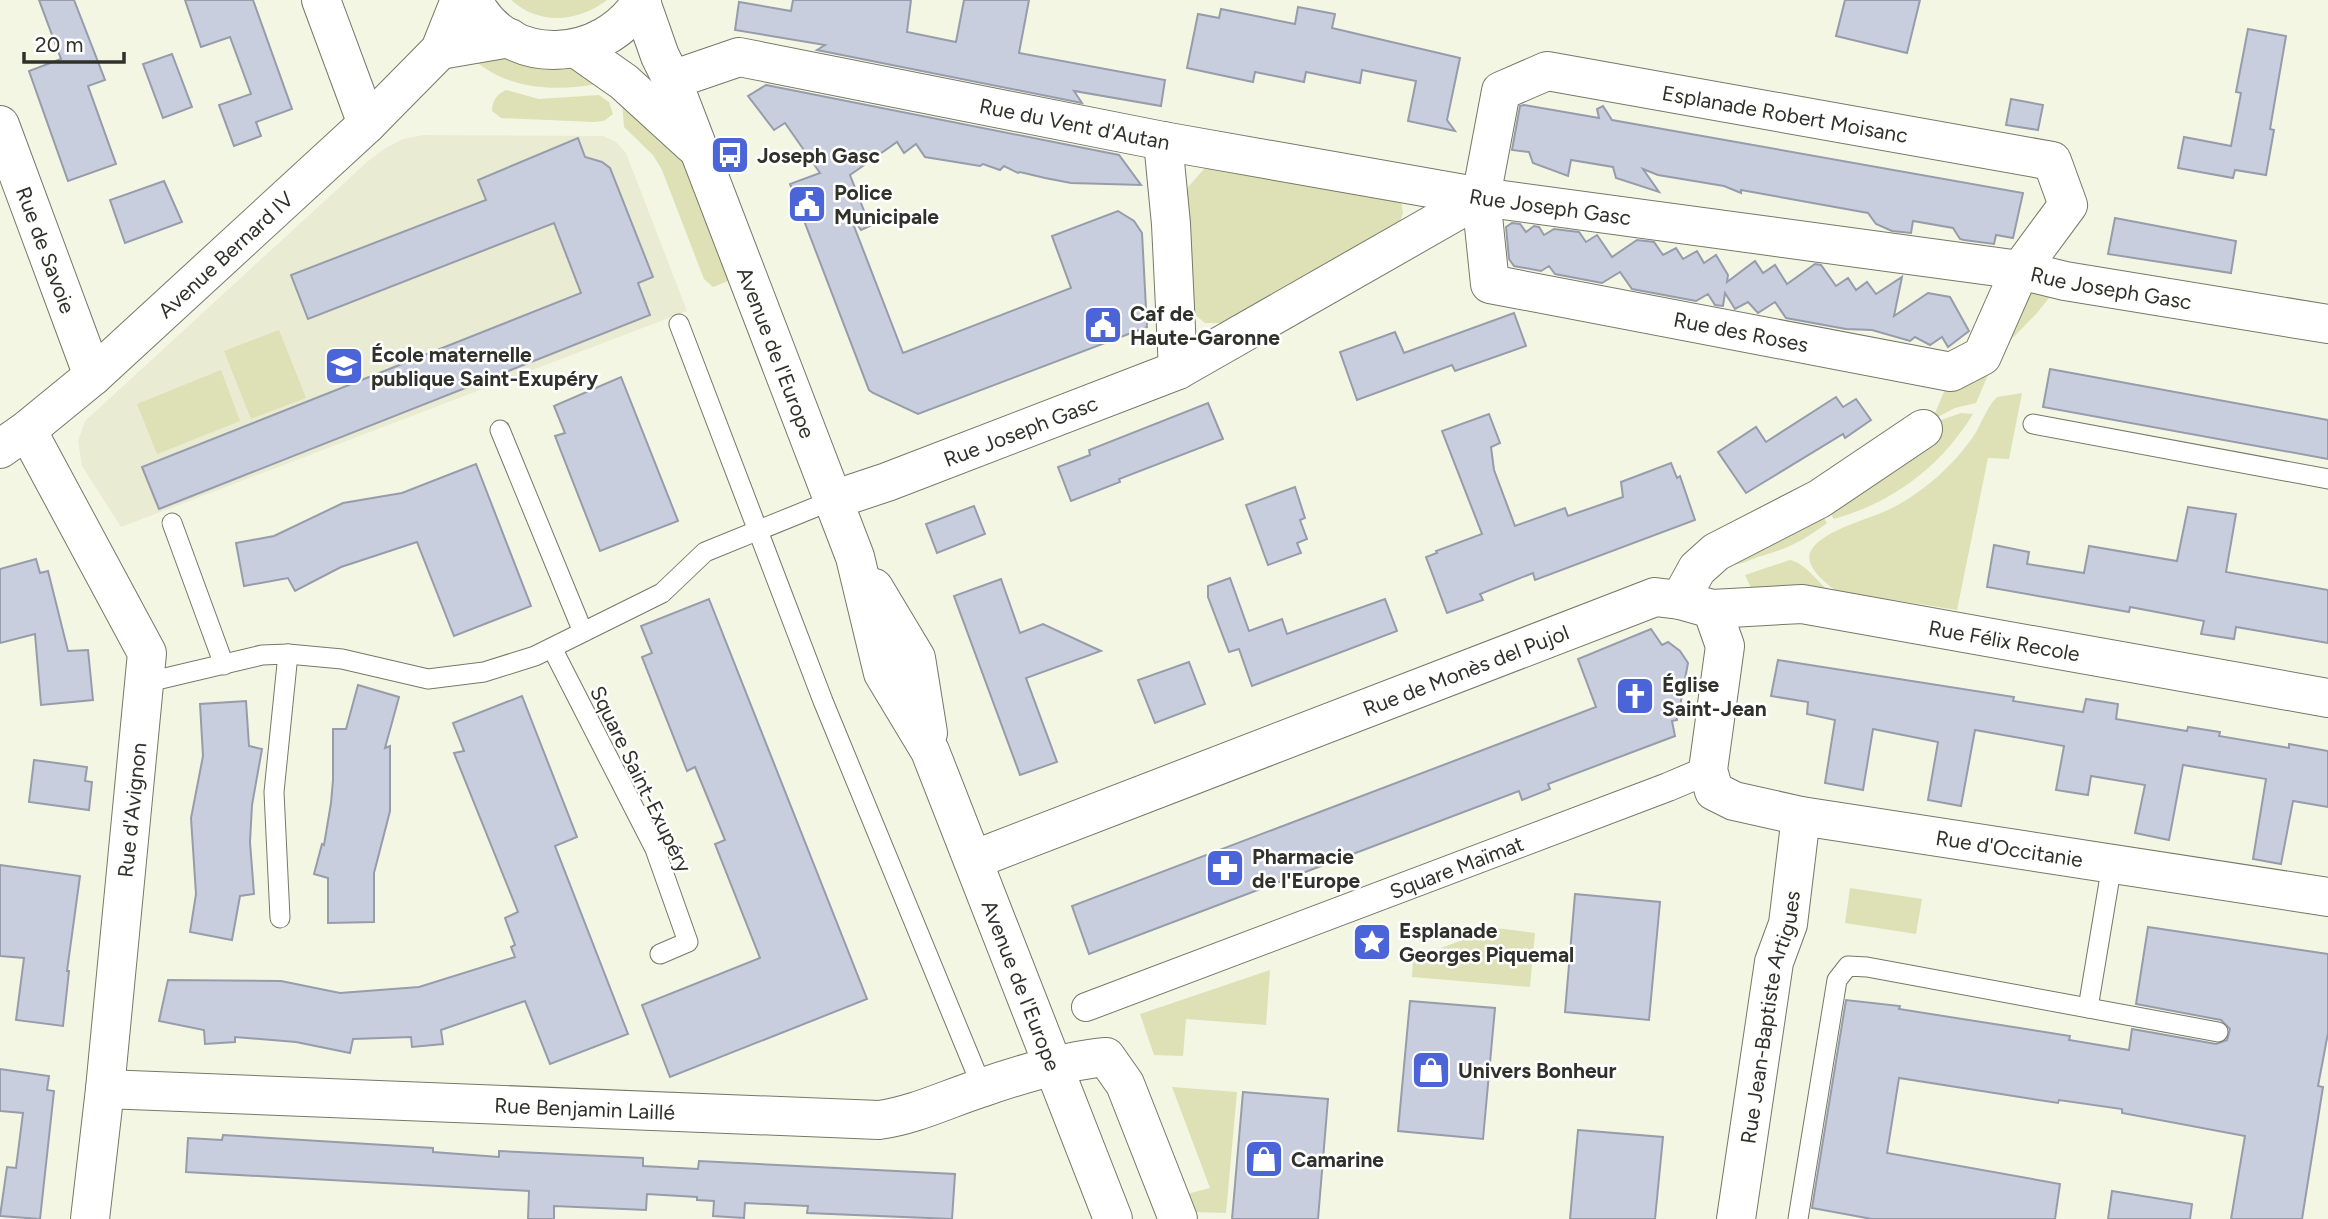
<svg xmlns="http://www.w3.org/2000/svg" width="2328" height="1219" font-family="Figtree,sans-serif">
<rect width="100%" height="100%" fill="#f4f6e4"/>
<polygon fill="#e9ebd3" points="423,135 603,136 616,142 626,153 687,311 121,527 82,466 78,441 85,421 367,162 384,149 403,139"/>
<g fill="#dde1b5">
<path d="M 511,0 L 607,0 C 578,22 540,26 511,0 Z"/>
<path d="M 469,55 L 565,62 L 610,81 C 563,93 505,92 469,55 Z"/>
<path d="M 506,90 L 539,99 L 599,95 L 609,102 L 613,114 L 604,121 L 593,122 L 501,118 L 492,111 C 492,101 497,94 506,90 Z"/>
<polygon points="622,101 649,116 687,167 731,280 713,287 704,279 662,170 653,155 624,127"/>
<polygon points="1225,163 1401,201 1403,213 1399,224 1224,323 1205,323 1194,314 1183,193 1204,169"/>
<polygon points="2031,291 2053,293 2037,313 2003,348 1994,361 1976,403 1955,408 1932,420 1949,380"/>
<polygon points="279,330 306,398 251,419 224,351"/>
<polygon points="221,370 240,421 157,454 137,404"/>
<path d="M 2022,393 L 2009,459 L 1988,458 L 1957,610 L 1837,591 C 1826,584 1801,564 1812,549 C 1825,529 1871,519 1892,508 C 1925,491 1955,464 1975,434 C 1982,422 1987,407 1997,397 Z"/>
<path d="M 1961,413 L 1973,414 C 1941,466 1894,502 1834,519 L 1824,503 L 1941,420 Z"/>
<path d="M 1817,507 L 1827,523 C 1803,541 1787,549 1758,557 C 1747,561 1738,566 1726,565 Z"/>
<path d="M 1790,560 C 1806,563 1821,586 1834,596 L 1751,588 L 1745,575 Z"/>
<polygon points="1850,888 1922,899 1916,934 1845,923"/>
<polygon points="1496,928 1535,933 1530,987 1412,977 1413,958"/>
<polygon points="1270,970 1266,1025 1186,1019 1183,1056 1154,1055 1140,1014"/>
<polygon points="1172,1087 1237,1092 1226,1213 1194,1212 1187,1194 1210,1188"/>
</g>
<g fill="#c8cede" stroke="#979cab" stroke-width="2">
<polygon points="39,0 74,0 105,80 88,86 116,164 68,181 29,71 61,59"/>
<polygon points="185,0 253,0 292,109 256,122 261,136 234,146 219,105 251,94 230,37 201,47"/>
<polygon points="793,0 911,0 907,32 956,42 964,0 1029,0 1019,53 1165,80 1161,106 1074,91 1082,103 817,50 825,45 735,30 739,2 791,11"/>
<polygon points="1845,0 1920,0 1907,53 1836,36"/>
<polygon points="1298,7 1335,14 1332,28 1460,58 1447,120 1455,131 1408,121 1416,81 1362,70 1360,83 1306,72 1304,82 1255,72 1253,82 1187,68 1198,14 1219,18 1221,9 1295,24"/>
<polygon points="2248,29 2286,36 2270,129 2274,130 2266,175 2235,170 2233,178 2178,168 2184,137 2231,146 2241,93 2236,92"/>
<polygon points="172,54 192,107 163,118 143,64"/>
<polygon points="766,85 1119,155 1141,185 1071,183 1045,178 1020,172 1018,173 1004,166 1000,170 983,164 980,166 925,157 916,144 904,153 897,142 850,175 870,226 861,230 854,220 852,221 903,353 1071,288 1052,236 1118,211 1134,221 1142,233 1147,327 918,414 873,393 869,390 790,184 820,173 785,123 774,130 748,96"/>
<polygon points="2011,99 2043,105 2038,130 2006,125"/>
<polygon points="1524,105 1599,118 1597,109 1603,106 1612,120 2023,193 2013,238 1996,235 1994,244 1964,240 1960,239 1953,228 1913,221 1911,233 1892,231 1876,224 1868,213 1741,190 1741,193 1724,186 1658,175 1643,169 1659,192 1616,178 1613,167 1571,160 1568,176 1533,163 1529,152 1512,150 1520,106"/>
<polygon points="578,138 585,157 602,162 610,168 653,277 638,283 650,315 159,509 142,467 581,293 554,223 308,319 291,275 486,200 478,180"/>
<polygon points="164,181 182,222 125,243 110,200"/>
<polygon points="2115,218 2236,241 2231,273 2108,254"/>
<polygon points="1512,223 1520,224 1526,232 1534,226 1539,227 1544,235 1554,229 1579,232 1586,242 1597,235 1612,257 1637,240 1654,242 1663,255 1676,248 1683,259 1697,251 1704,263 1716,255 1728,275 1727,282 1755,261 1763,273 1775,265 1787,284 1815,264 1821,265 1836,286 1848,278 1856,290 1867,282 1876,294 1902,277 1894,316 1928,293 1950,297 1969,331 1948,347 1942,337 1930,345 1915,337 1910,341 1872,330 1846,329 1786,318 1775,302 1758,313 1748,302 1735,309 1725,293 1723,306 1715,305 1708,294 1696,301 1632,289 1620,272 1602,283 1555,274 1549,266 1541,271 1514,266 1509,259 1506,227"/>
<polygon points="1514,313 1526,346 1455,371 1452,365 1357,400 1340,352 1395,332 1404,353"/>
<polygon points="2050,369 2328,420 2328,459 2043,407"/>
<polygon points="621,377 678,521 600,551 555,436 565,433 554,406"/>
<polygon points="1836,397 1843,407 1856,399 1871,420 1845,438 1843,434 1746,493 1718,452 1756,427 1766,442"/>
<polygon points="1208,403 1223,439 1119,479 1120,482 1071,501 1058,467 1090,455 1089,450"/>
<polygon points="1489,414 1500,443 1491,447 1494,470 1515,526 1565,508 1568,516 1623,497 1621,482 1671,463 1677,478 1680,476 1695,520 1535,580 1533,573 1480,594 1483,600 1447,613 1426,557 1437,553 1436,551 1482,534 1442,431"/>
<polygon points="476,464 531,606 454,636 417,542 341,567 295,591 288,578 244,586 236,543 274,536 343,503 402,493"/>
<polygon points="1295,487 1305,518 1300,520 1307,539 1297,543 1301,553 1268,565 1246,505"/>
<polygon points="974,506 985,534 937,553 926,524"/>
<polygon points="2188,507 2236,514 2226,572 2328,590 2328,643 2236,627 2234,639 2201,634 2204,621 2130,607 2129,612 1987,587 1994,545 2029,552 2027,564 2084,573 2089,546 2177,561"/>
<polygon points="36,559 40,573 48,571 68,651 88,650 93,700 41,705 35,634 0,643 0,569"/>
<polygon points="1230,578 1249,631 1282,619 1287,634 1385,599 1397,631 1252,686 1239,649 1229,652 1208,597 1208,586"/>
<polygon points="1001,579 1020,633 1043,624 1101,651 1026,678 1057,762 1020,775 954,596"/>
<polygon points="709,599 867,999 670,1077 642,1005 760,958 715,844 725,840 695,767 687,771 642,657 652,653 641,626"/>
<polygon points="1651,629 1662,645 1668,642 1680,651 1688,663 1680,706 1675,707 1677,720 1672,721 1675,736 1548,784 1550,789 1522,800 1519,791 1089,954 1072,906 1596,707 1578,659"/>
<polygon points="1778,660 2014,697 2013,701 2083,712 2086,699 2118,704 2116,719 2187,731 2188,727 2220,732 2219,736 2289,748 2289,744 2328,751 2328,807 2293,801 2281,864 2253,859 2266,779 2183,765 2169,840 2135,833 2145,785 2091,776 2088,795 2056,790 2064,746 1975,730 1961,806 1928,800 1938,742 1873,729 1863,790 1825,783 1835,720 1807,714 1808,702 1771,696"/>
<polygon points="1189,662 1205,704 1155,723 1138,680"/>
<polygon points="358,685 399,697 385,748 390,746 390,811 374,873 374,922 328,923 328,878 314,874 322,844 324,845 331,803 333,780 333,729 346,729"/>
<polygon points="522,696 577,837 555,846 628,1034 550,1064 525,1001 441,1030 443,1044 412,1047 411,1037 353,1039 350,1053 296,1042 235,1037 235,1042 205,1044 204,1030 159,1021 168,980 281,981 340,993 419,987 515,957 511,947 515,945 505,918 518,912 454,753 464,751 453,723"/>
<polygon points="246,701 249,746 262,749 252,805 250,842 254,894 240,896 232,940 190,932 196,894 191,818 203,756 200,704"/>
<polygon points="34,760 87,767 85,781 92,782 89,810 29,802"/>
<polygon points="0,865 80,876 67,971 69,971 63,1026 16,1020 24,958 0,956"/>
<polygon points="1575,894 1660,902 1649,1020 1565,1012"/>
<polygon points="2148,927 2328,954 2328,1033 2318,1086 2323,1087 2302,1219 2231,1219 2245,1136 2122,1113 2122,1109 2059,1100 2058,1103 1899,1078 1887,1153 2060,1184 2055,1219 1872,1219 1812,1208 1846,1000 1900,1006 1899,1009 2070,1036 2069,1040 2129,1050 2132,1029 2216,1044 2227,1040 2230,1029 2221,1020 2136,1004"/>
<polygon points="1410,1001 1495,1008 1483,1139 1398,1131"/>
<polygon points="0,1069 49,1076 47,1090 54,1091 40,1219 0,1216 7,1167 16,1168 23,1113 0,1111"/>
<polygon points="1243,1092 1328,1099 1318,1219 1232,1219"/>
<polygon points="1578,1130 1663,1137 1655,1219 1570,1219"/>
<polygon points="223,1135 433,1148 433,1152 499,1157 499,1151 643,1158 643,1166 698,1169 699,1161 955,1174 952,1219 807,1213 808,1206 745,1203 744,1218 713,1216 714,1201 697,1200 697,1197 647,1194 646,1210 554,1206 554,1219 528,1219 529,1191 186,1172 188,1138 222,1140"/>
<polygon points="2112,1191 2192,1204 2190,1219 2108,1219"/>
</g>
<g fill="none" stroke-linecap="round" stroke-linejoin="round">
<g stroke="#767868" stroke-width="21">
<g id="service">
<polyline points="679,324 823,701 982,1087"/>
<polyline points="2033,424 2328,479"/>
<polyline points="500,430 583,632"/>
<polyline points="172,523 224,665"/>
<polyline points="552,648 655,849 688,942 660,954"/>
<polyline points="144,683 262,655 288,654 342,659 428,679 484,672 535,656 662,593 705,552 833,500"/>
<polyline points="280,918 274,792 288,654"/>
<polyline points="2088,1008 2112,864"/>
<polyline points="1798,1219 1837,980 1848,966 1867,967 2218,1032"/>
</g>
</g>
<g stroke="#767868" stroke-width="30">
<g id="pedestrian">
<path id="s1" d="M 1086,1007 L 1668,787 L 1708,770"/>
</g>
</g>
<g stroke="#767868" stroke-width="40">
<g id="minor">
<polyline points="321,0 367,124"/>
<polyline points="440,50 510,38"/>
<polygon points="1547,71 2052,161 2068,205 2020,270 1982,356 1951,372 1490,284 1481,197 1501,91"/>
<path id="s2" d="M 672,80 L 739,57 L 1163,141 L 1481,197 L 2020,270 L 2065,281 L 2328,324"/>
<path id="s3" d="M 0,125 L 93,376"/>
<polyline points="1163,141 1171,224 1178,370"/>
<polyline points="27,430 147,653 105,1089 90,1219"/>
<path id="s4" d="M 0,449 L 27,430 L 93,376 L 367,124 L 440,50 L 460,0"/>
<path id="s5" d="M 833,500 L 887,482 L 1178,370 L 1481,197"/>
<polyline points="1680,600 1697,569 1716,552 1819,499 1923,429"/>
<path id="s6" d="M 1712,609 L 1725,646 L 1708,770 L 1714,791 L 1734,801 L 1801,816 L 2328,897"/>
<path id="s7" d="M 973,860 L 1655,597 L 1680,600 L 1712,609 L 1802,604 L 2328,698"/>
<path id="s8" d="M 105,1089 L 879,1120 C 915,1115 947,1099 981,1088 C 1021,1074 1064,1061 1106,1057 L 1125,1084 L 1178,1219"/>
<path id="s9" d="M 1736,1219 L 1774,962 L 1788,924 L 1801,816"/>
</g>
</g>
<g stroke="#767868" stroke-width="40">
<g id="tertiary">
<path d="M 473,0 C 507,70 605,63 642,0"/>
<path id="s10" d="M 641,2 L 660,56 L 672,80 L 855,557 L 883,673 L 930,751 L 1113,1219"/>
<polyline points="577,49 624,82 693,145"/>
<polyline points="874,588 916,658 928,733"/>
</g>
</g>
<use href="#service" stroke="#fff" stroke-width="19"/>
<use href="#pedestrian" stroke="#fff" stroke-width="28"/>
<use href="#minor" stroke="#fff" stroke-width="38"/>
<use href="#tertiary" stroke="#fff" stroke-width="38"/>
</g>
<defs>
<g id="bus-square" transform="scale(2.0125)"><rect x="-9" y="-9" width="18" height="18" rx="4" fill="#4b65d9" stroke="#fff"/><path d="M-5-6H5V4H4V6H2V4H-2V6H-4V4H-5ZM-3.5-4V0h7V-4ZM-3.5 1.2v1.5H-2V1.2ZM2 1.2v1.5H3.5V1.2Z" fill="#fff"/></g>
<g id="civic-square" transform="scale(2.0125)"><rect x="-9" y="-9" width="18" height="18" rx="4" fill="#4b65d9" stroke="#fff"/><path d="M-.6-6.5H3V-4.5H.6V-3L4-1V1h2V6H-6V1h2V-1L-.6-3ZM-1.2 2.5V6h2.4V2.5Z" fill="#fff"/></g>
<g id="school-square" transform="scale(2.0125)"><rect x="-9" y="-9" width="18" height="18" rx="4" fill="#4b65d9" stroke="#fff"/><path d="M0-5L7-2L0 1L-7-2ZM-4 1L0 2.5L4 1V4Q0 6-4 4Z" fill="#fff"/></g>
<g id="church-square" transform="scale(2.0125)"><rect x="-9" y="-9" width="18" height="18" rx="4" fill="#4b65d9" stroke="#fff"/><path d="M-1.2-6h2.4v3.5h3.3v2.4h-3.3V6h-2.4V-.1h-3.3v-2.4h3.3Z" fill="#fff"/></g>
<g id="pharmacy-square" transform="scale(2.0125)"><rect x="-9" y="-9" width="18" height="18" rx="4" fill="#4b65d9" stroke="#fff"/><path d="M-2-6h4v4h4v4h-4v4h-4v-4h-4v-4h4Z" fill="#fff"/></g>
<g id="sight-square" transform="scale(2.0125)"><rect x="-9" y="-9" width="18" height="18" rx="4" fill="#4b65d9" stroke="#fff"/><path d="M0-6L1.8-2.2L6-1.7L2.9 1.2L3.7 5.4L0 3.3L-3.7 5.4L-2.9 1.2L-6-1.7L-1.8-2.2Z" fill="#fff"/></g>
<g id="shop-square" transform="scale(2.0125)"><rect x="-9" y="-9" width="18" height="18" rx="4" fill="#4b65d9" stroke="#fff"/><path d="M-5-2.5h2.3a2.7 3.5 0 0 1 5.4 0H5L5.5 6h-11ZM-1.5-2.5h3a1.5 2.3 0 0 0-3 0Z" fill="#fff"/></g>
</defs>
<g fill-rule="evenodd">
<use href="#bus-square" x="730" y="155"/>
<use href="#civic-square" x="807" y="204"/>
<use href="#civic-square" x="1103" y="325"/>
<use href="#school-square" x="344" y="366"/>
<use href="#church-square" x="1635" y="696"/>
<use href="#pharmacy-square" x="1225" y="868"/>
<use href="#sight-square" x="1372" y="942"/>
<use href="#shop-square" x="1431" y="1070"/>
<use href="#shop-square" x="1264" y="1159"/>
</g>
<g text-anchor="middle" dominant-baseline="central" stroke-width="5" stroke-linejoin="round" paint-order="stroke">
<g font-size="21" fill="#30312a" stroke="#fff">
<text transform="translate(1785 114) rotate(10)">Esplanade Robert Moisanc</text>
<text stroke="none"><textPath href="#s2" startOffset="413">Rue du Vent d'Autan</textPath></text>
<text stroke="none"><textPath href="#s2" startOffset="896">Rue Joseph Gasc</textPath></text>
<text stroke="none"><textPath href="#s3" startOffset="133">Rue de Savoie</textPath></text>
<text stroke="none"><textPath href="#s4" startOffset="298">Avenue Bernard IV</textPath></text>
<text stroke="none"><textPath href="#s2" startOffset="1463">Rue Joseph Gasc</textPath></text>
<text transform="translate(1741 332) rotate(11)">Rue des Roses</text>
<text stroke="none"><textPath href="#s10" startOffset="376">Avenue de l'Europe</textPath></text>
<text stroke="none"><textPath href="#s5" startOffset="200">Rue Joseph Gasc</textPath></text>
<text stroke="none"><textPath href="#s7" startOffset="1085">Rue Félix Recole</textPath></text>
<text stroke="none"><textPath href="#s7" startOffset="528">Rue de Monès del Pujol</textPath></text>
<text transform="translate(641 779) rotate(64)">Square Saint-Exupéry</text>
<text transform="translate(132 810) rotate(-84)">Rue d'Avignon</text>
<text stroke="none"><textPath href="#s6" startOffset="488">Rue d'Occitanie</textPath></text>
<text stroke="none"><textPath href="#s1" startOffset="396">Square Maïmat</textPath></text>
<text stroke="none"><textPath href="#s10" startOffset="1057">Avenue de l'Europe</textPath></text>
<text stroke="none"><textPath href="#s9" startOffset="205">Rue Jean-Baptiste Artigues</textPath></text>
<text stroke="none"><textPath href="#s8" startOffset="480">Rue Benjamin Laillé</textPath></text>
</g>
<g font-size="21" font-weight="bold" fill="#30312a" stroke="#fff" text-anchor="start">
<text x="757" y="155">Joseph Gasc</text>
<text x="834" y="192">Police<tspan x="834" dy="24">Municipale</tspan></text>
<text x="1130" y="313">Caf de<tspan x="1130" dy="24">Haute-Garonne</tspan></text>
<text x="371" y="354">École maternelle<tspan x="371" dy="24">publique Saint-Exupéry</tspan></text>
<text x="1662" y="684">Église<tspan x="1662" dy="24">Saint-Jean</tspan></text>
<text x="1252" y="856">Pharmacie<tspan x="1252" dy="24">de l'Europe</tspan></text>
<text x="1399" y="930">Esplanade<tspan x="1399" dy="24">Georges Piquemal</tspan></text>
<text x="1458" y="1070">Univers Bonheur</text>
<text x="1291" y="1159">Camarine</text>
</g>
</g>
<path d="M24 52v10h100v-10" fill="none" stroke="#30312a" stroke-width="3.5"/>
<text x="35" y="52" font-size="21" fill="#30312a" stroke="#ffffff" stroke-width="5" paint-order="stroke">20 m</text>
</svg>
